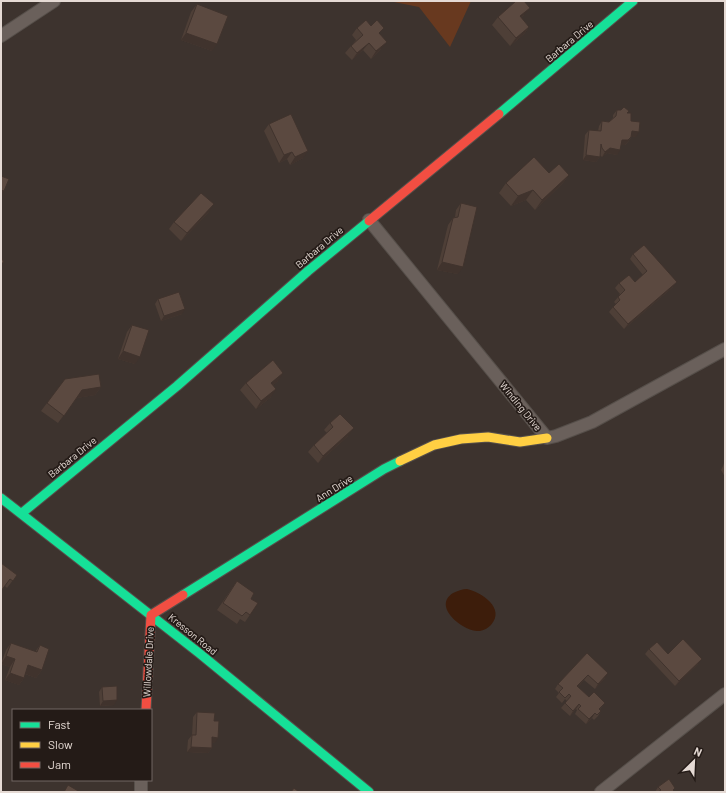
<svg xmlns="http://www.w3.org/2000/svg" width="726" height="793" font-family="Barlow,sans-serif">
<rect width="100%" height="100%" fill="#3d332e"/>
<polygon fill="#68391f" points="389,1 471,1 450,47 419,7"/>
<path fill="#3d1d0b" d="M 467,589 C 481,592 506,608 491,625 C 488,628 485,630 480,631 C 465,633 431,607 453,593 C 458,591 462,589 467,589 Z"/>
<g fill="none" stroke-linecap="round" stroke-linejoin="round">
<g stroke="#564f4a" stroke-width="14">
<g id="street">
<polyline points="1,36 54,1"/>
<polyline points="369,220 547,438 556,436 592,422 725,349"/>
<polyline points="141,792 141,780"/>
<polyline points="601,792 725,694"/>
</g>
</g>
<g stroke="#564f4a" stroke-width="11">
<g id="fast">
<polyline points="499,114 633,1"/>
<polyline points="1,498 199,653 369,792"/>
<polyline points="22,513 177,386 308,271 369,221"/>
<polyline points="183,595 384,469 400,461"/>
</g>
</g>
<g stroke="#564f4a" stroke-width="11">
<polyline id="slow" points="400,461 434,445 461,439 488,437 520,442 547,438"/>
</g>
<g stroke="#564f4a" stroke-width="11">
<g id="jam">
<polyline points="369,221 499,114"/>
<polyline points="146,710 151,615 183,595"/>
</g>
</g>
<use href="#street" stroke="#6a605b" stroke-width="12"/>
<use href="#fast" stroke="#16e098" stroke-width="9"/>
<use href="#slow" stroke="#ffcf43" stroke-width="9"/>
<use href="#jam" stroke="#f24e42" stroke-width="9"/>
</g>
<g fill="#4e3f37">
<polygon points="197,4 212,51 181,40 191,12"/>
<polygon points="524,15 521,18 529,27 524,34 510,46 492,25 498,17"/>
<polygon points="371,26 380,34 381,49 371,59 363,50 352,60 345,53 351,46 356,40 352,35 357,28"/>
<polygon points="617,110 627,113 631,121 636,137 632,136 628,142 625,145 621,145 617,155 607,153 602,157 600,155 600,157 596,162 583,160 585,135 589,130 598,131 599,126 602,121 609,122 613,118 613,115"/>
<polygon points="269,124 303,158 290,165 287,159 279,163 264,131"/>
<polygon points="549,173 569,175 562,184 535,210 526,200 511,206 499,193 506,183"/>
<polygon points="461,203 458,274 437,270 448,225 453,218 455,217 456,210"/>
<polygon points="209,212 181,241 169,229 174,222"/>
<polygon points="633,254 673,287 624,329 609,312 613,307 616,304 614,302 618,297 620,294 615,288 619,283 635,282 643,275 630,259"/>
<polygon points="158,299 182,314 161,321 155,304"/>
<polygon points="132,325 135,364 118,359 127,332"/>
<polygon points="278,381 273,385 271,397 256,409 240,390 246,383"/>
<polygon points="101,387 95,395 77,398 58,423 41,411 47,403"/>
<polygon points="330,423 348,436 318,463 308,452 314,445 327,433 324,430"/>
<polygon points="725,460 725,477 721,470 723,466"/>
<polygon points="1,563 17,575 7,588 5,586 1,592"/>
<polygon points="237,581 251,599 258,603 245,622 240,619 237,624 217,610"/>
<polygon points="11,643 35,652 40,645 42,670 36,678 25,674 24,678 19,685 5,680 10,667 1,664 6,650"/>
<polygon points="649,649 668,654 698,664 675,686 645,654"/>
<polygon points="587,653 605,678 595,689 584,680 578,687 589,697 605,703 600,709 601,711 598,716 594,720 592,718 586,724 575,714 577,710 576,709 570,716 561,708 567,701 565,699 562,703 556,697 559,693 555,689 558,684"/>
<polygon points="102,687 114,705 100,706 99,692"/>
<polygon points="197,712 214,721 215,743 212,742 212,748 208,753 187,752 188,740 192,735 193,717"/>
<polygon points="658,787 673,790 675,792 655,792"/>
</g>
<g fill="#40332d">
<polygon points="530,8 524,15 515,24 520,16"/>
<polygon points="529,27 524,34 510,46 516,38"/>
<polygon points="186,33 217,44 212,51 181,40"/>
<polygon points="387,42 381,49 371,59 376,51"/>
<polygon points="369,43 363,50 352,60 357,53"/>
<polygon points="632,131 639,132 636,137 628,136"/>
<polygon points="631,137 628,142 625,145 618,145 622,140"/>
<polygon points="610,148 620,150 617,155 607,153 602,157 605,152"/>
<polygon points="308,151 303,158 290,165 295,157"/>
<polygon points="292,152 287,159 279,163 284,155"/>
<polygon points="586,155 600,157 596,162 583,160"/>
<polygon points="569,175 562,184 535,210 542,200"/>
<polygon points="1,190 4,191 1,196"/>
<polygon points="533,190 526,200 511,206 518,196"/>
<polygon points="214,204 209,212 181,241 187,233"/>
<polygon points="442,262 463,267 458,274 437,270"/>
<polygon points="677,282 673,287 624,329 628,324"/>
<polygon points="185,309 182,314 161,321 164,316"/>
<polygon points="123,351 140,357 135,364 118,359"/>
<polygon points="283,373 278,381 266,391 271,383"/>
<polygon points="101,387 95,395 77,398 58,423 82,390"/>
<polygon points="276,389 271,397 256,409 261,401"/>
<polygon points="354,428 348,436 318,463 323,456"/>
<polygon points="6,656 15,659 10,667 1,664"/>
<polygon points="702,659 698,664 675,686 679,681"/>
<polygon points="28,665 42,670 36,678 23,673"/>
<polygon points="10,673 24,678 19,685 5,680"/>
<polygon points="608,673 605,678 595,689 598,684"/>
<polygon points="588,675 584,680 574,691 577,686"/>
<polygon points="117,700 114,705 100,706 103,701"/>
<polygon points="579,704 576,709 570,716 573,711"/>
<polygon points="595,713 592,718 586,724 589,719"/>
<polygon points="212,737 218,738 215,743 209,742"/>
<polygon points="191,747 212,748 208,753 187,752"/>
</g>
<g fill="#5b4940" stroke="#40332d">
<polygon points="516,1 524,1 530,8 520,16 529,27 516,38 498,17"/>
<polygon points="197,4 228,16 217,44 186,33"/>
<polygon points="366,20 371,26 377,20 384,28 379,33 387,42 376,51 369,43 357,53 351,46 363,35 357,28"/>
<polygon points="624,107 629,111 627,113 631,113 631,121 640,122 639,132 632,131 631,137 628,140 622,140 620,150 610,148 605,152 602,148 601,144 600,157 586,155 589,130 601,131 602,121 609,122 616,116 617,110 621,110"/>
<polygon points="291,114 308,151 295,157 292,152 284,155 269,124"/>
<polygon points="534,157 549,173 559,164 569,175 542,200 533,190 518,196 506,183"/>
<polygon points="1,176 9,179 4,191 1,190"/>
<polygon points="201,193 214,204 187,233 174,222"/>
<polygon points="461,203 477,207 463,267 442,262 453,218 458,217"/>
<polygon points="644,245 677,282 628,324 613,307 620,300 618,297 625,290 619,283 629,275 635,282 647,271 633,254"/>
<polygon points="1,257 4,262 1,264"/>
<polygon points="179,292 185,309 164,316 158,299"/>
<polygon points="132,325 149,330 140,357 123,351"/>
<polygon points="273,360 283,373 271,383 276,389 261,401 246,383"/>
<polygon points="99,374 101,387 82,390 64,416 47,403 65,379"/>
<polygon points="340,414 354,428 323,456 314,445 333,427 330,423"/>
<polygon points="1,563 17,575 13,581 10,579 1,591"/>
<polygon points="237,581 254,593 251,599 258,603 250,615 246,612 242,616 223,603"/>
<polygon points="683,639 702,659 679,681 649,649 657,642 668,654"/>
<polygon points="11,643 37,652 40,645 49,649 42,670 28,665 24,678 10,673 15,659 6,656"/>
<polygon points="587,653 608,673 598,684 588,675 577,686 589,697 594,692 605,703 599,709 601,711 597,715 595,713 589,719 578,709 581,706 579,704 573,711 565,703 571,696 569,694 565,698 559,692 563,688 558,684"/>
<polygon points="117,686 117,700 103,701 102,687"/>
<polygon points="197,712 215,713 214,721 219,721 218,738 212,737 212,748 191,747 192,735 196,735"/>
<polygon points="669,779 675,788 673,790 675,792 658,792 661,790 658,787"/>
<polygon points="68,785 80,792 64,792"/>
<polygon points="294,788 299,792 291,792"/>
</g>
<g text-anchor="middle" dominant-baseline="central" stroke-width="3.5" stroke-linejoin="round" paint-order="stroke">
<g font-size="10" fill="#e5dad4" stroke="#241b17">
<text transform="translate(569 41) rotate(-40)">Barbara Drive</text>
<text transform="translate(319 247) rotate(-40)">Barbara Drive</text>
<text transform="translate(521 406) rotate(51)">Winding Drive</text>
<text transform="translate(72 457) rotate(-39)">Barbara Drive</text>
<text transform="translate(334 488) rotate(-32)">Ann Drive</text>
<text transform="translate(193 634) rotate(39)">Kresson Road</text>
<text transform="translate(148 662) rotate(-87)">Willowdale Drive</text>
</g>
</g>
<rect width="726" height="793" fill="none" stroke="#e5dad4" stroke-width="4"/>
<rect x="12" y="709" width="140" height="72" fill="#241b17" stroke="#716763"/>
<rect x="20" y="722" width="20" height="6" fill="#16e098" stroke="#716763"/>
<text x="48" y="729" font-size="12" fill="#e5dad4">Fast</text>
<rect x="20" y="742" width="20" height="6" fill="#ffcf43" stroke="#716763"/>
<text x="48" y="749" font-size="12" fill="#e5dad4">Slow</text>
<rect x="20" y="762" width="20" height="6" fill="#f24e42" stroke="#716763"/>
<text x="48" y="769" font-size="12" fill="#e5dad4">Jam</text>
<g transform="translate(694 761) rotate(24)" stroke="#241b17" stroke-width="3" paint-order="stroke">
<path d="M0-3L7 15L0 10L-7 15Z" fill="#e5dad4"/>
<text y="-6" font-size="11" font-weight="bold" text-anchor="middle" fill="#e5dad4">N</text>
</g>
</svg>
